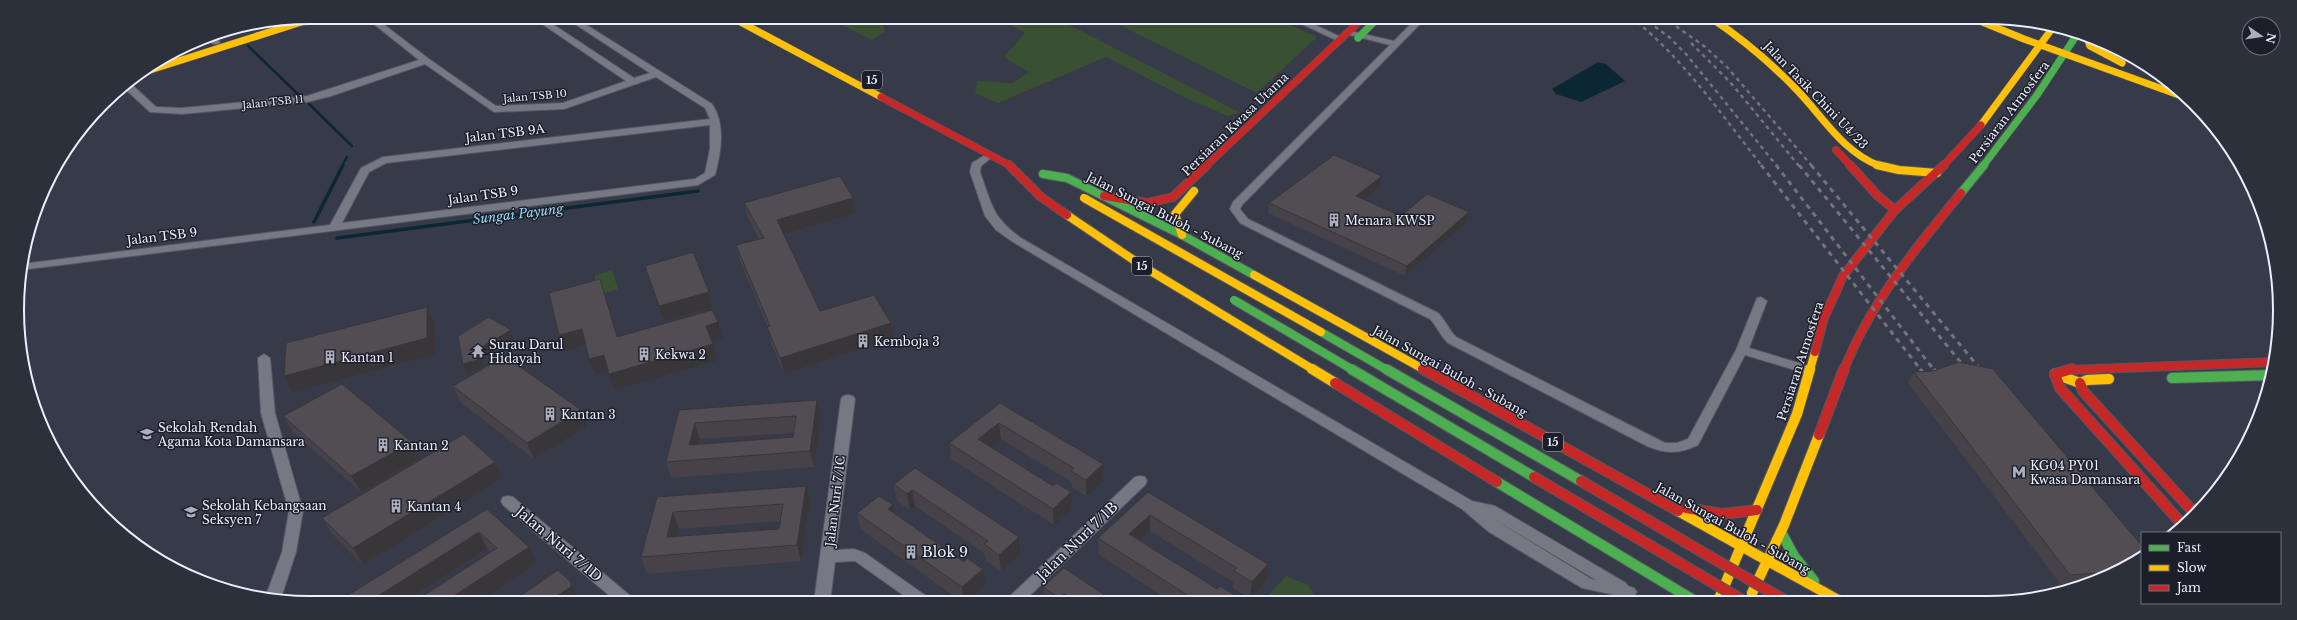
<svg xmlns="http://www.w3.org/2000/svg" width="2297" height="620" font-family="'Libre Baskerville',serif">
<rect width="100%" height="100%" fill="#373a48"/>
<g fill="#3a5032">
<polygon points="826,17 884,17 882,20 885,32 872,40"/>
<polygon points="997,17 1054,17 1239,112 1228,116 1188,99 1106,57 998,103 975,93 977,81 1013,83 1029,72 1004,57 1025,33"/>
<polygon points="1103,17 1273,17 1317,37 1257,93"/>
<polygon points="612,270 618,289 582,300 595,281 595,275"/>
<polygon points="1286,576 1308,585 1319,602 1262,602"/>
</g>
<polygon fill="#0c2734" points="1598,62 1606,64 1625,81 1581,102 1556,94 1552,89"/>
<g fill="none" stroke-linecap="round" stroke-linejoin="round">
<g stroke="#0c2734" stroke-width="2.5">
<polyline points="248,46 301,97"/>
<polyline points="309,104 352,146"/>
<polyline points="342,166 347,157"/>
</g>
<g stroke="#0c2734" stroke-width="3.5">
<polyline points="314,222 343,165"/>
<polyline points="337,238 698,191"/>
</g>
<g stroke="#555763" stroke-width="2">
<g id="street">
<path d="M 365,17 L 374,17 L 429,59 L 496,106 L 563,103 L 626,81 L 532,17 L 542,17 L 634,78 L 650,73 L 564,17 L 574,17 L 712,104 C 726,125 721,152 715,175 L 698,185 L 21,270 L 22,264 L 330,225 L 361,168 L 383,157 L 710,119 L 705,108 L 656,77 L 564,109 L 494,112 L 425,64 L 331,96 L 307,102 L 182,114 L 150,112 L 122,86 L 129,82 L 156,107 L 182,108 L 307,96 L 419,60 ZM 710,125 L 710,149 L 705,173 L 695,179 L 342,223 L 369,172 L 386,163 Z"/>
<polygon points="1287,17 1298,17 1345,39 1341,42 1338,41"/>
<path d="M 1418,17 L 1427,17 L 1242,205 L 1240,209 L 1248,219 L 1438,313 C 1446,321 1449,330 1456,337 L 1665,443 L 1677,443 L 1688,439 L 1736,350 L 1757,298 L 1761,297 L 1767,301 L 1749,348 L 1812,367 L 1814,370 L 1812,373 L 1808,374 L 1745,355 L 1698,445 C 1679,454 1666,454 1647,446 L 1448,343 C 1439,334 1437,326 1430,319 L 1240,223 L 1230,209 L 1233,202 L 1390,45 L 1346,34 L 1346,30 L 1394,41 Z"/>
<polygon points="213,35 220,42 219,44 213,44 205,37"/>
<path d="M 990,152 L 995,155 L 981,166 L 980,172 C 992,205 991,216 1021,238 L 1472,501 L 1495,506 L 1626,583 L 1628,586 L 1634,588 L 1637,592 L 1634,596 L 1629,598 L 1582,588 L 1489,532 L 1462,509 L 1013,242 L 996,230 L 985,216 L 970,172 L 972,163 ZM 1492,518 L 1596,580 L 1591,579 Z"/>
<polygon points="264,354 270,358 275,413 303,511 296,552 283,592 278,600 263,598 268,590 282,552 289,511 261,413 258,358"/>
<polygon points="848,395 853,396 855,399 836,550 854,549 865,553 929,598 932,602 913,602 855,561 835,562 830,602 814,602 841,399 843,396"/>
<polygon points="1140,476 1145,477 1147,481 1145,485 1023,602 1005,602 1008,598 1135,477"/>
<polygon points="508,496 513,497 634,599 636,603 618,603 503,505 501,501 503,497"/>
</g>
</g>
<g stroke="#555763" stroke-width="8">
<g id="fast-far2">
<polyline points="2008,19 2040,22"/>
<polyline points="1358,38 1379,17"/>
<polyline points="1983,166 2037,95 2078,33"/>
</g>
</g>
<g stroke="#555763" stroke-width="10">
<g id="fast-far1">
<polyline points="1043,174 1067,178 1182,235 1254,275"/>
<polyline points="1961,193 1984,165"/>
</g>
</g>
<g stroke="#555763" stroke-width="12">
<g id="fast">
<polyline points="2172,378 2272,375"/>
<polyline points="1497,482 1695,601"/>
<polyline points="1781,532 1794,556 1814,581"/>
</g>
</g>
<g stroke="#555763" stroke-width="8">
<g id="slow-far2">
<polyline points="731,17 881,97"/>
<path d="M 1710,17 C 1741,38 1769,61 1795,88 C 1822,115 1842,152 1880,166"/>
<polyline points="1970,17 2024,39 2190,99"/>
<polyline points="2086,35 2090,46 2122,63"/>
<polyline points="147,71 317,17"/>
<polyline points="1981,125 2054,26"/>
</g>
</g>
<g stroke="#555763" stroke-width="10">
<g id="slow-far1">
<polyline points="1877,165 1899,170 1937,173"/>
<polyline points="1067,215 1144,267 1314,370"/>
<polyline points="1182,235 1175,214 1194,191"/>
<polyline points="1254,275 1423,369"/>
<polyline points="1810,370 1815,352"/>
</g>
</g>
<g stroke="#555763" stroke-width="12">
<g id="slow">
<polyline points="1312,369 1335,383"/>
<polyline points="2055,374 2080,383 2087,380 2109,379"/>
<polyline points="1678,511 1840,601"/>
<polyline points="1752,593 1784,525 1819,435"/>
<polyline points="1718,601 1797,414 1810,369"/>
</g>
</g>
<g stroke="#555763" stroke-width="8">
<g id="jam-far2">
<polyline points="881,97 1011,166"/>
<polyline points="1836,150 1851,166"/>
<polyline points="1206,166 1364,17"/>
<polyline points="1943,166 1981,125"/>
</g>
</g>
<g stroke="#555763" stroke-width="10">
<g id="jam-far1">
<polyline points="1009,165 1041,197 1067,215"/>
<polyline points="1850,165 1877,195 1895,210"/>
<polyline points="1104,196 1147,203 1173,197 1207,165"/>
<polyline points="1815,352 1824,318 1843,276 1895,210 1944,165"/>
<polyline points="1423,369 1425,370"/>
<path d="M 1844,370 C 1869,305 1917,246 1961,193"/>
<polyline points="2069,370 2275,362"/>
</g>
</g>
<g stroke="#555763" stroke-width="12">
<g id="jam">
<polyline points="1423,369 1678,511"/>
<polyline points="2055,374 2072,369"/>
<polyline points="2055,374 2060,388 2183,525"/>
<polyline points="1335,383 1497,482"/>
<polyline points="2080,383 2083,391 2196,515"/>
<polyline points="1819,435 1844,369"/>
<polyline points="1686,508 1722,514 1757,510"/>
</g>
</g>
<use href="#street" fill="#767984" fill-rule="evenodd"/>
<use href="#fast-far2" stroke="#4caf50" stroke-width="7"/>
<use href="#fast-far1" stroke="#4caf50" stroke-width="8"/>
<use href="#fast" stroke="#4caf50" stroke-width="10"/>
<use href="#slow-far2" stroke="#ffc107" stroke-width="7"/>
<use href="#slow-far1" stroke="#ffc107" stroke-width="8"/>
<use href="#slow" stroke="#ffc107" stroke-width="10"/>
<use href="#jam-far2" stroke="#c62828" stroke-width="7"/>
<use href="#jam-far1" stroke="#c62828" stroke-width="8"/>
<use href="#jam" stroke="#c62828" stroke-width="10"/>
<g stroke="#71737e" stroke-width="2.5" stroke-dasharray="4 4" stroke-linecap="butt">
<path d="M 1631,17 C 1683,58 1721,114 1762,166"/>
<polyline points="1642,17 1669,37 1686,54 1777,166"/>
<polyline points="1655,17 1667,25"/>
<polyline points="1663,17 1704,46 1727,67 1812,166"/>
<polyline points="1691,43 1731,83 1799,166"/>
</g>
<g stroke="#71737e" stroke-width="3" stroke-dasharray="5 5" stroke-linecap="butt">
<polyline points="1761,165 1921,370"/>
<polyline points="1776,165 1934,370"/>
<polyline points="1799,165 1967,370"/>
<polyline points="1811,165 1981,370"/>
</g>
<g stroke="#71737e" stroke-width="3.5" stroke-dasharray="6 6" stroke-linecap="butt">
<polyline points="1920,369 1929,380"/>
<polyline points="1934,369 1939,376"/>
<polyline points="1966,369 1968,371"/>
<polyline points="1980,369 1984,374"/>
</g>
<g stroke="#555763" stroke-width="10" stroke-linecap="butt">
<g id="fast-bridge-far1">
<polyline points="1234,300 1353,370"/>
<polyline points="1321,332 1387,370"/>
</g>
</g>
<g stroke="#555763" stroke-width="12" stroke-linecap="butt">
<g id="fast-bridge">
<polyline points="1351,369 1534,477"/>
<polyline points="1386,369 1581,481"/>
</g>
</g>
<g stroke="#555763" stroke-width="10" stroke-linecap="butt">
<polyline id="slow-bridge" points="1084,198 1321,332"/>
</g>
<g stroke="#555763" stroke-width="12" stroke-linecap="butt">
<g id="jam-bridge">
<polyline points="1534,477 1744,601"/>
<polyline points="1581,481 1786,601"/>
</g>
</g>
<use href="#fast-bridge-far1" stroke="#4caf50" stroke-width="8"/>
<use href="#fast-bridge" stroke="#4caf50" stroke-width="10"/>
<use href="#slow-bridge" stroke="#ffc107" stroke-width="8"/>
<use href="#jam-bridge" stroke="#c62828" stroke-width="10"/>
</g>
<g fill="#474247" fill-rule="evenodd">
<polygon points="1382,176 1381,186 1364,200 1401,216 1467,222 1405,276 1268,213 1269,203"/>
<polygon points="744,203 856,213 784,234 820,311 891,323 894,338 784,374 771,343 768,327 740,261 736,245 759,239 748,218"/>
<polygon points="645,266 709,292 713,307 664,321"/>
<polygon points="1914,372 2116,573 2075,585 2062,586 1908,383"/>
<polygon points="453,386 587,426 534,459 460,402"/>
<path d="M 817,400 L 821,416 L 814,467 L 671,478 L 666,462 L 679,410 ZM 793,433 L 793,437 L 699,444 L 700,439 Z"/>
<polygon points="1000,403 1103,464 1104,481 1086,496 1072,487 1071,482 1001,439 990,447 1053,486 1071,492 1072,509 1054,525 951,459 949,443"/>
<polygon points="283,416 412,442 420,458 361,492 293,432"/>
<polygon points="495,462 502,478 363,565 332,534 322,518"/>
<polygon points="915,468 1020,554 1001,571 986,561 985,554 915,506 910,510 897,501 894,484"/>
<polygon points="1148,492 1267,580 1250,598 1233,588 1233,582 1150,531 1139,541 1217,589 1238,597 1237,602 1172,602 1099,555 1098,538"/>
<path d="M 657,497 L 810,502 L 801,561 L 647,574 L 641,557 ZM 780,521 L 779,529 L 677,537 L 679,529 Z"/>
<polygon points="893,505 894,513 985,585 966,602 962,602 860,529 857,513"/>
<polygon points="487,509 537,563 491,552 487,548 403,603 337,603"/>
<polygon points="558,570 578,599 578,603 510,603"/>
<polygon points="1043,587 1115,602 1044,602"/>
</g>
<g fill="#39363a">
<polygon points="1382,176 1381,186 1354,207 1356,196"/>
<polygon points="853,198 856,213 781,235 777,220"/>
<polygon points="1469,212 1467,222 1405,276 1407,266"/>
<polygon points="600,279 605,294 622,353 617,337"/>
<polygon points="709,292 713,307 664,321 659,306"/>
<polygon points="427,307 434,323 435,354 293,392 284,376"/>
<polygon points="718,322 722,338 711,342 706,326"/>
<polygon points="891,323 894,338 784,374 780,358"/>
<polygon points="582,329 587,344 565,351 559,335"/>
<polygon points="511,330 514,339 482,358 484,367 467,372 463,364 478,349"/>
<polygon points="713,344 717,360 615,390 609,374"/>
<polygon points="604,355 609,371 595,375 589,359"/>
<polygon points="817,400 821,416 814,467 810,451"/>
<polygon points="581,410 587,426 534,459 527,443"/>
<polygon points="695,423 700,439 694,460 689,445"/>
<polygon points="999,423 1001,439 980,455 978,439"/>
<polygon points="412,442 420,458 361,492 351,476"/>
<polygon points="495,462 502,478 363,565 353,548"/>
<polygon points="1103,464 1104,481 1086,496 1086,480"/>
<polygon points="806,486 810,502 801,561 797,545"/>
<polygon points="912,490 915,506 910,510 907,494"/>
<polygon points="1071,492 1072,509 1054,525 1053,509"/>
<polygon points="893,505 896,522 888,509"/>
<polygon points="673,512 679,529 673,554 667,537"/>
<polygon points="1150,515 1150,531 1133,547 1129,534"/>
<polygon points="479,532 487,548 403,603 371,603 370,601"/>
<polygon points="1019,537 1020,554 1001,571 999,555"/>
<polygon points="529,547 537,563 477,603 443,603"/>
<polygon points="1268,564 1267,580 1250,598 1252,582"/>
<polygon points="983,569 985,585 966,602 964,602 962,587"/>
<polygon points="571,582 578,599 578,603 556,603 554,598"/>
<polygon points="1064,594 1064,602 1060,602 1059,598"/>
<polygon points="551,596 554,603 541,603"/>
<polygon points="1238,597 1237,602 1233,602"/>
</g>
<g fill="#524d53" stroke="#39363a" fill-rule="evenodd">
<polygon points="1334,155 1382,176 1356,196 1401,216 1427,194 1469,212 1407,266 1269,203"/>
<polygon points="840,176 853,198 777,220 820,311 874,295 891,323 780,358 767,327 770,326 736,245 764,238 744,203"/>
<polygon points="693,252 709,292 659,306 645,266"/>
<polygon points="600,279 617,337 712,310 718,322 706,326 713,344 609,374 604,355 589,359 582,329 559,335 549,293"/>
<polygon points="427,307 427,338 284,376 286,343"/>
<polygon points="489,317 511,330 478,349 480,359 463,364 458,336"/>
<polygon points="505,356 581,410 527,443 453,386"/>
<polygon points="1959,362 1993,369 2142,546 2142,555 2116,573 2105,576 2093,573 2070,575 1914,372 1933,371"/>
<polygon points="342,384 412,442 351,476 283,416"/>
<path d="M 817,400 L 810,451 L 666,462 L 679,410 ZM 796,416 L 793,437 L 689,445 L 695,423 Z"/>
<polygon points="1000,403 1103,464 1086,480 1071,471 1074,468 999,423 978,439 1053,486 1056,483 1071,492 1053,509 949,443"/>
<polygon points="464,434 495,462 353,548 322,518"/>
<polygon points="915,468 1019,537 999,555 984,544 988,541 912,490 907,494 894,484"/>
<path d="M 806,486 L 797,545 L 641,557 L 657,497 ZM 783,504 L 779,529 L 667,537 L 673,512 Z"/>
<polygon points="1148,492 1268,564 1252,582 1234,571 1237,568 1150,515 1129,534 1217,589 1220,586 1238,597 1233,602 1198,602 1098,538"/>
<polygon points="879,496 893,505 888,509 964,562 967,558 983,569 962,587 857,513"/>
<polygon points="487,509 529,547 443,603 412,603 497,548 479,532 370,601 372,603 337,603 337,602"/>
<polygon points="1064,568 1115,602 1076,602 1064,594 1059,598 1043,587"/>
<polygon points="558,570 571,582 571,587 554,598 551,596 541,603 510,603"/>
<polygon points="587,597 594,603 579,603"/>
</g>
<defs>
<g id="building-bare" transform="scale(1.08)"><path d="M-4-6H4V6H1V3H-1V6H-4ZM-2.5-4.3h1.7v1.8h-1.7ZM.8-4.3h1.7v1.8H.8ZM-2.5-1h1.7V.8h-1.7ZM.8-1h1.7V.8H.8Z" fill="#abafbe" stroke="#1c1f29" stroke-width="2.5" paint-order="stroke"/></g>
<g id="temple-bare" transform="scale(1.08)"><path d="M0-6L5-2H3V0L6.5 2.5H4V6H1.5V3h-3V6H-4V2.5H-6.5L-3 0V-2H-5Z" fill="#abafbe" stroke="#1c1f29" stroke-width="2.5" paint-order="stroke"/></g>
<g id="school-bare" transform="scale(1.08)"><path d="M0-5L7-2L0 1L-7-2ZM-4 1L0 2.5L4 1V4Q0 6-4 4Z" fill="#abafbe" stroke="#1c1f29" stroke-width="2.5" paint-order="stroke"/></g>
<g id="metro-bare" transform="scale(1.08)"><path d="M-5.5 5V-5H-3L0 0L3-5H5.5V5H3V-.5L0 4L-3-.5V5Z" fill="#abafbe" stroke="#1c1f29" stroke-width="2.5" paint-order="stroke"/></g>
</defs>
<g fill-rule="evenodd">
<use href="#building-bare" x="1334" y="220"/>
<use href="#building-bare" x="863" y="341"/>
<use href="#temple-bare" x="478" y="351"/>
<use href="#building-bare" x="644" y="354"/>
<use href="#building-bare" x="330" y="357"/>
<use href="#building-bare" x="550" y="414"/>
<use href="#school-bare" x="147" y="434"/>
<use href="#building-bare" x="383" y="445"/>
<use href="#metro-bare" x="2019" y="472"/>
<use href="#building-bare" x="396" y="506"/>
<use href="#school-bare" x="191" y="512"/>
<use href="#building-bare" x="911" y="552"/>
</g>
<g text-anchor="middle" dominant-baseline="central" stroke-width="3" stroke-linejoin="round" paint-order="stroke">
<g font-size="10" fill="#eaeefd" stroke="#1c1f29">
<text transform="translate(535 96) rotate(-5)">Jalan TSB 10</text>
<text transform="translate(273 102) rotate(-6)">Jalan TSB 11</text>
</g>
<g fill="#1c1f29" stroke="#acb0bd" stroke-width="1">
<rect x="862" y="71" width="20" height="18" rx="3"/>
<rect x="1132" y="257" width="20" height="18" rx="3"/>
<rect x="1543" y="433" width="20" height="18" rx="3"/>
</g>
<g font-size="11" font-weight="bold" fill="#eaeefd">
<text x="872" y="80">15</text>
<text x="1142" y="266">15</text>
<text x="1553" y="442">15</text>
</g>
<g font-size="12" fill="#eaeefd" stroke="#1c1f29">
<text transform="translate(1816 95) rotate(46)">Jalan Tasik Chini U4/23</text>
<text transform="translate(2009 112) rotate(-53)">Persiaran Atmosfera</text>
<text transform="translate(1235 124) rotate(-44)">Persiaran Kwasa Utama</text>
<text transform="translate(505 133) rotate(-7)">Jalan TSB 9A</text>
<text transform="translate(483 195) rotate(-8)">Jalan TSB 9</text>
<text transform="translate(1165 215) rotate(27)">Jalan Sungai Buloh - Subang</text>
<text transform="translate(162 236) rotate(-7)">Jalan TSB 9</text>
<text transform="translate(1800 361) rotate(-72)">Persiaran Atmosfera</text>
<text transform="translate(1450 371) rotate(29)">Jalan Sungai Buloh - Subang</text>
<text transform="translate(835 501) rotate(-83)">Jalan Nuri 7/1C</text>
<text transform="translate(1733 528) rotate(29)">Jalan Sungai Buloh - Subang</text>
</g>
<g font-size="12" fill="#eaeefd" stroke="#1c1f29" text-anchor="start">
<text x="1345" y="220">Menara KWSP</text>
<text x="874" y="341">Kemboja 3</text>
<text x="489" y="344">Surau Darul<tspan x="489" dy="14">Hidayah</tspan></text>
<text x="655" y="354">Kekwa 2</text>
<text x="341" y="357">Kantan 1</text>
<text x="561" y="414">Kantan 3</text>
<text x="158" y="427">Sekolah Rendah<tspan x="158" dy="14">Agama Kota Damansara</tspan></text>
<text x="394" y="445">Kantan 2</text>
<text x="2030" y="465">KG04 PY01<tspan x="2030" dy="14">Kwasa Damansara</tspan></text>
<text x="202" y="505">Sekolah Kebangsaan<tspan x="202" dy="14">Seksyen 7</tspan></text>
<text x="407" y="506">Kantan 4</text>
</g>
<g font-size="13" font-style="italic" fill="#96d6f7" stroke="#1c1f29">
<text transform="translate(518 214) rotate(-7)">Sungai Payung</text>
</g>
<g font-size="14" fill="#eaeefd" stroke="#1c1f29">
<text transform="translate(1077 541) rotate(-44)">Jalan Nuri 7/1B</text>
<text transform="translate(559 544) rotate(40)">Jalan Nuri 7/1D</text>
</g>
<g font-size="14" fill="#eaeefd" stroke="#1c1f29" text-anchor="start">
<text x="922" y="552">Blok 9</text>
</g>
</g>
<path d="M0 0H2297V620H0ZM310 24H1987A286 286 0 0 1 2273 310V310A286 286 0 0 1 1987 596H310A286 286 0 0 1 24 310V310A286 286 0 0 1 310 24Z" fill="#2c303a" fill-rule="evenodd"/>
<path fill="none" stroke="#eaeefd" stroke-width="2" d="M310 24H1987A286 286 0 0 1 2273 310V310A286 286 0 0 1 1987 596H310A286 286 0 0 1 24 310V310A286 286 0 0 1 310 24Z"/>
<rect x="2141" y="532" width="140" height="72" fill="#1c1f29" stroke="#6e727e"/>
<rect x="2149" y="545" width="20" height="6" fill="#4caf50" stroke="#6e727e"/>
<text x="2177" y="552" font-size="12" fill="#eaeefd">Fast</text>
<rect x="2149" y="565" width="20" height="6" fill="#ffc107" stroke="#6e727e"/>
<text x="2177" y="572" font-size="12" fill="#eaeefd">Slow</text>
<rect x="2149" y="585" width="20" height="6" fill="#c62828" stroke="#6e727e"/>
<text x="2177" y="592" font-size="12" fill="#eaeefd">Jam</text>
<g transform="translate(2261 36) rotate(103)"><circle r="19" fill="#1c1f29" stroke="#6e727e"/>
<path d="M0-3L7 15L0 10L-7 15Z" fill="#abafbe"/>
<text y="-6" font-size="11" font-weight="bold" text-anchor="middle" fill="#eaeefd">N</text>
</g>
</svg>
